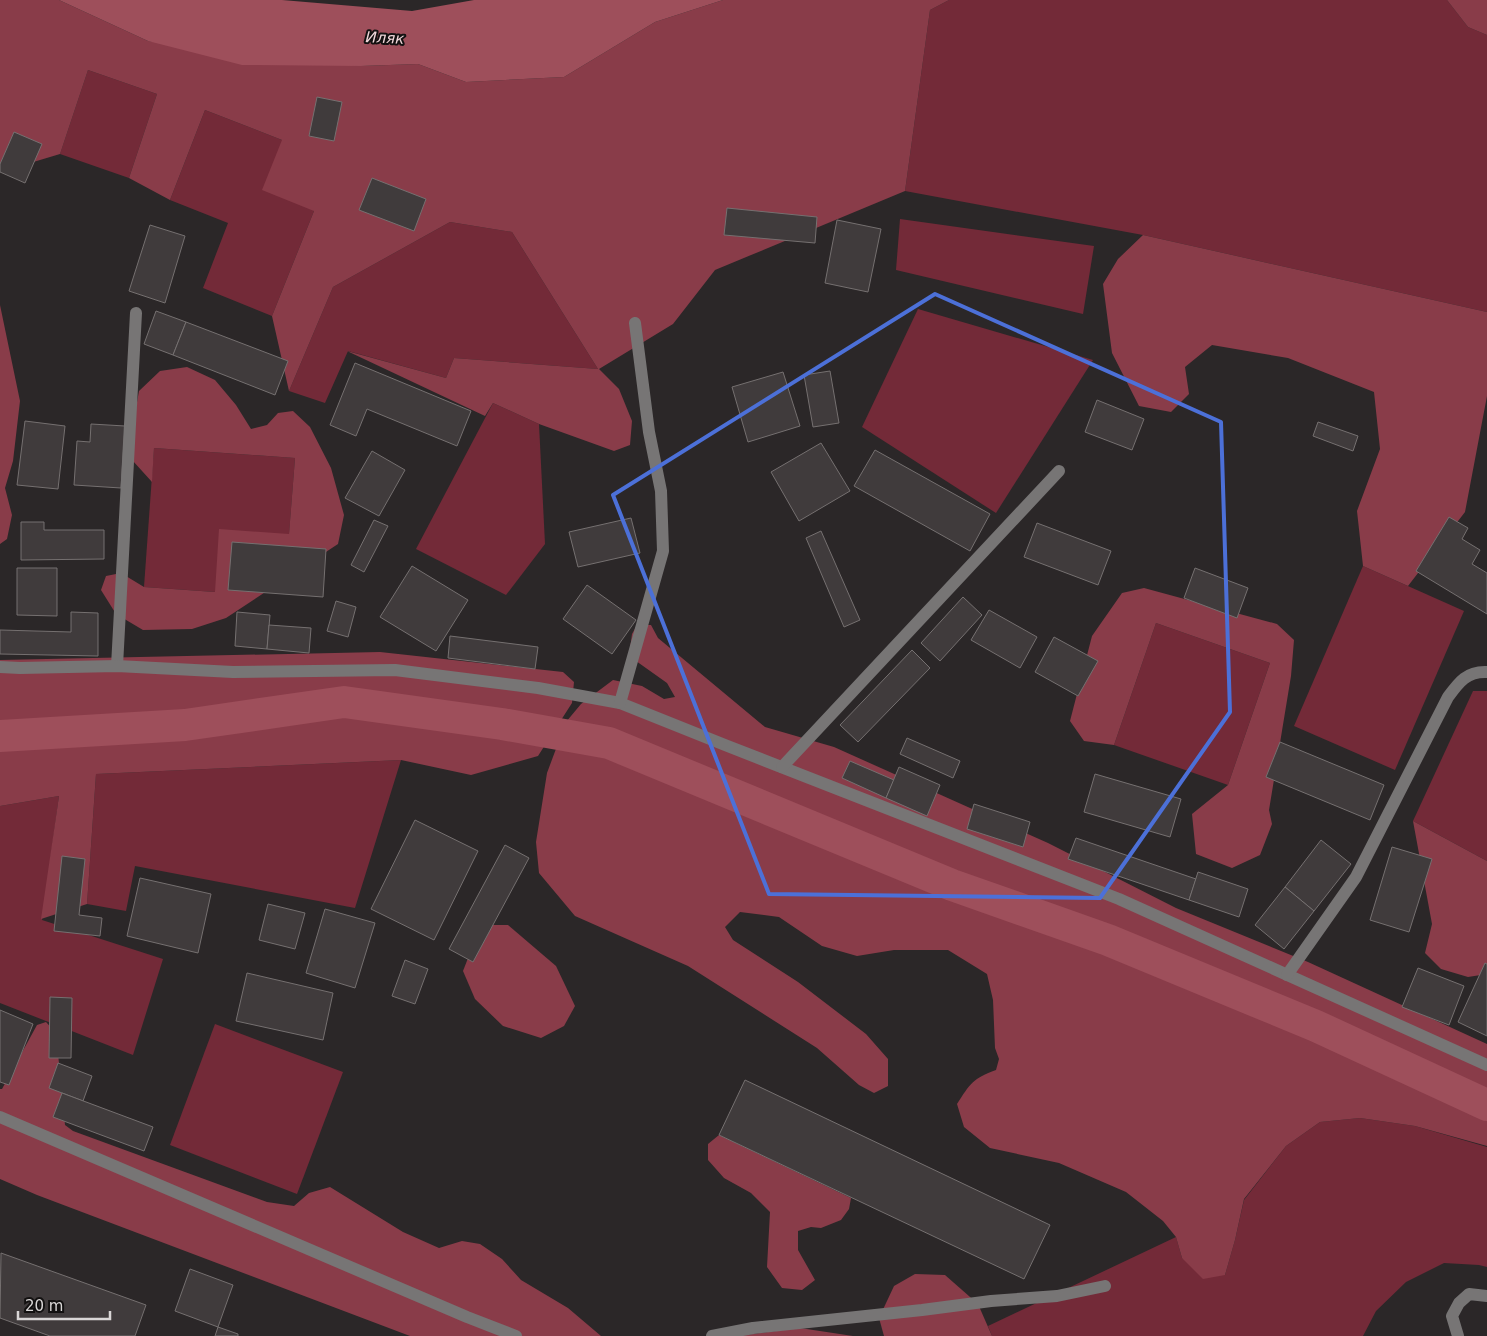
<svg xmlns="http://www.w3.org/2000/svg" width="1487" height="1336" font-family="'DejaVu Sans',sans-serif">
<rect width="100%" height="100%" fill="#2b2728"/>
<g fill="#732a38">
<polygon points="949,0 1447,0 1468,27 1487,35 1487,312 1143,235 905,191 930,10"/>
<polygon points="88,70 157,94 129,178 60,154"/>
<polygon points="205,110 282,140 314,211 272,316 203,288 228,223 170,200"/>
<polygon points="900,219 1094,246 1083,314 896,270"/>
<polygon points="450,222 512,232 598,369 454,358 446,378 348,351 325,403 289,391 333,287"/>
<polygon points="918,309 1093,360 996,513 862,427"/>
<polygon points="493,403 539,424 545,544 506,595 416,549"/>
<polygon points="154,448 295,458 289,535 215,592 144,587"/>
<polygon points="1363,566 1464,611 1395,770 1294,726"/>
<polygon points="1156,623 1270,663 1228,785 1114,745"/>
<polygon points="1473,691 1487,691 1487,861 1413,821"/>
<polygon points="401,760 355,908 135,866 126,911 87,904 96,774"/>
<polygon points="59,796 42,920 163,959 133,1055 0,1003 0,806"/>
<polygon points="215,1024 343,1072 297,1194 170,1145"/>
<polygon points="1360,1118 1415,1126 1487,1147 1487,1267 1479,1265 1444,1263 1406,1282 1376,1311 1363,1336 992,1336 988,1326 1176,1237 1182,1258 1225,1275 1235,1240 1244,1200 1286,1146 1320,1122"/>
</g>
<g fill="#893c49">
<polygon points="0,0 59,0 148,41 361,66 418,64 466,82 564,77 655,22 723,0 949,0 930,10 905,191 715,270 673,324 599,369 619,389 632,421 630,445 614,451 539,424 493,403 485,416 347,351 446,378 454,358 598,369 512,232 450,222 333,287 289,391 272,316 314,211 262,190 282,140 205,110 170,200 129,178 157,94 88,70 60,154 0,172"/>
<polygon points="1447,0 1487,0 1487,35 1468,27"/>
<polygon points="1143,235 1487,312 1487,396 1465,512 1408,586 1363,566 1357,511 1380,449 1374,392 1288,358 1212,345 1185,367 1189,394 1171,412 1139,406 1112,353 1103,284 1118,259"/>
<polygon points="0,305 20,401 13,461 5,488 12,515 7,539 0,544"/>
<polygon points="187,367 215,380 236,405 251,429 267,425 278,413 293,411 310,427 331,468 344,515 338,544 226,618 192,629 143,630 116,614 101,590 106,576 121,573 144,587 215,592 219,529 289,534 295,458 154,448 152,482 133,461 133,425 139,391 160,371"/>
<polygon points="1144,588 1277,624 1294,640 1291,676 1269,810 1272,824 1260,855 1232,868 1196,854 1192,814 1228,785 1270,663 1156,623 1114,745 1084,741 1070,721 1092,636 1122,593"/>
<path d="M 637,625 L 651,625 L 658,638 L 765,727 L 834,747 L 1048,843 L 1176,908 L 1308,962 L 1487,1044 L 1487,1146 L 1415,1126 L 1360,1118 L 1320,1122 L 1286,1146 L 1244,1199 L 1235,1240 L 1225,1275 L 1203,1279 L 1182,1258 L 1176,1237 L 1163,1221 L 1126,1192 L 1059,1163 L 990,1148 L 964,1127 L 957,1104 C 970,1084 973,1078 996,1070 L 999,1059 L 995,1048 L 993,1000 L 987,974 L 948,950 L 894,950 L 857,956 L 822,946 L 779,917 L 740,912 L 725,927 L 733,940 L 798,982 L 866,1034 L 888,1059 L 888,1086 L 874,1093 L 859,1085 L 817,1048 L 688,966 L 575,916 L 539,873 L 536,842 L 547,773 L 566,722 L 581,704 L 613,680 L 642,686 L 664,699 L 675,697 L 667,683 L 629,656 L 632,634 Z"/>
<polygon points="380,652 563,672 574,682 572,703 538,756 471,775 401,760 96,774 87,904 41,919 59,796 0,806 0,660"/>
<polygon points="1413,821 1487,861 1487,974 1468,977 1441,969 1425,953 1432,924"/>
<polygon points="487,925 508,925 556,966 575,1006 564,1026 541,1038 503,1026 475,999 463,971 477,935"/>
<polygon points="46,1022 56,1033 65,1125 73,1131 267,1202 294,1206 309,1193 330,1187 403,1232 439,1248 462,1241 480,1244 502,1259 521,1280 568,1308 601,1336 410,1336 37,1195 0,1179 0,1089 2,1089 37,1025"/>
<polygon points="719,1135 851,1198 849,1209 841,1220 821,1228 811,1227 798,1231 798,1250 815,1280 802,1290 782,1288 767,1267 770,1212 751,1193 724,1178 708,1160 708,1144"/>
<polygon points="915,1274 945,1275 978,1304 992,1336 884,1336 879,1318 894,1286"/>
<polygon points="800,1328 853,1336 737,1336"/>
</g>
<polygon fill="#9e4f5b" points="59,0 282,0 412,11 474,0 723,0 655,22 564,77 466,82 418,64 361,66 242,65 148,41"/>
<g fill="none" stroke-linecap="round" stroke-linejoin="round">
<polyline stroke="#9e4f5b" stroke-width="32" points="0,736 185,725 344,702 502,724 609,743 952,885 1108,940 1316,1026 1487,1105"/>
</g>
<g fill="#403b3c" stroke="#757070">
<polygon points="317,97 342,102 334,141 309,136"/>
<polygon points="14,132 42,144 25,183 0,172 0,164"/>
<polygon points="372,178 426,199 414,231 359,210"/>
<polygon points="727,208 817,217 815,243 724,235"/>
<polygon points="837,220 881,229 868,292 825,283"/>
<polygon points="150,225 185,236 165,303 129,291"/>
<polygon points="156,311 186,322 173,355 144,344"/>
<polygon points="186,322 288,361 275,395 173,355"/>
<polygon points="355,363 471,411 457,446 367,409 356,436 330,425"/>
<polygon points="830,371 839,423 813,427 804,375"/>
<polygon points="783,372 800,426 748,442 732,387"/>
<polygon points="1097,400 1144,419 1132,450 1085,432"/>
<polygon points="25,421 65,426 58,489 17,485"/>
<polygon points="1318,422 1358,436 1353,451 1313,436"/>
<polygon points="91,424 125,426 121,488 74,485 77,441 90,442"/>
<polygon points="821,443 850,491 799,521 771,472"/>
<polygon points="875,450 990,514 970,551 854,486"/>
<polygon points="372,451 405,470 379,516 345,498"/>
<polygon points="1449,517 1468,528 1462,539 1480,550 1472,564 1487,573 1487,614 1416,571"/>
<polygon points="631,518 640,553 578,567 569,532"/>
<polygon points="374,520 388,526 364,572 351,565"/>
<polygon points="21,522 44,522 44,530 104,530 104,559 21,560"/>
<polygon points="1037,523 1111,551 1098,585 1024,557"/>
<polygon points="821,531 860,620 844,627 806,538"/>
<polygon points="232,542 326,549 323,597 228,590"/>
<polygon points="412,566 468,600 436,651 380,617"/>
<polygon points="17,568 57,568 57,616 17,615"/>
<polygon points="1195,568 1248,588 1237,618 1184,598"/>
<polygon points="587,585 636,620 612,654 563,619"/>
<polygon points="963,597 982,615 940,661 921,643"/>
<polygon points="336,601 356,607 348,637 327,631"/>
<polygon points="989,610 1037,637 1020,668 971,640"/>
<polygon points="71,612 98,613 98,656 0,654 0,630 71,632"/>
<polygon points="237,612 270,615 267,649 235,646"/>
<polygon points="269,625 311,628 309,653 267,649"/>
<polygon points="450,636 538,647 535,669 448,658"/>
<polygon points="1054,637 1098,661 1078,696 1035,672"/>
<polygon points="912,650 930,668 858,742 840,725"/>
<polygon points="907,738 960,761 953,778 900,754"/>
<polygon points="1280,742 1384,785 1370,820 1266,777"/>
<polygon points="850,761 894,780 886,798 842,778"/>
<polygon points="899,767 940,785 927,816 886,798"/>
<polygon points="1095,774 1181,799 1170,837 1084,812"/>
<polygon points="974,804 1030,822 1023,847 967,829"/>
<polygon points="415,820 478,851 434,940 371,909"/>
<polygon points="1076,838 1196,879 1189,900 1068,859"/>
<polygon points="1321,840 1351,864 1314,911 1285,887"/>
<polygon points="505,845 529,858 473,962 449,949"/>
<polygon points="1392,847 1432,859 1409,932 1370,920"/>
<polygon points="62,856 85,859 79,915 102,918 100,936 54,931"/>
<polygon points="1198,872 1248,889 1239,917 1189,900"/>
<polygon points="140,878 211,894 198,953 127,936"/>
<polygon points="1285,887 1314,911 1284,949 1255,925"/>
<polygon points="268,904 305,913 295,949 259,940"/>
<polygon points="325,909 375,923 355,988 306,973"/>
<polygon points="405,960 428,969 415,1004 392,996"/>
<polygon points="1485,963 1487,964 1487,1036 1458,1022"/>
<polygon points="1418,968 1464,986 1449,1025 1402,1007"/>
<polygon points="247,973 333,993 323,1040 236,1021"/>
<polygon points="50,997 72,998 71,1058 49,1058"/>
<polygon points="0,1010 33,1024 9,1085 0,1082"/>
<polygon points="58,1063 92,1076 83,1101 49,1088"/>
<polygon points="745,1080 1050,1225 1024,1279 719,1135"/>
<polygon points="62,1093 153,1127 144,1151 53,1117"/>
<polygon points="1,1253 146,1305 135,1336 50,1336 0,1318"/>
<polygon points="190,1269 233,1285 218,1327 175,1311"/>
<polygon points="218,1327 238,1334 238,1336 215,1336"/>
</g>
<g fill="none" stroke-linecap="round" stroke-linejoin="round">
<g stroke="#777575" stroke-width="12">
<polyline points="117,666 136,313"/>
<polyline points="0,667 20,668 117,666 233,672 395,670 538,688 620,703 725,745 1119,899 1487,1065"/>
<polyline points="620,703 663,551 661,491 649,432 635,323"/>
<polyline points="782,767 1059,471"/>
<path d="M 1287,975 L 1356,877 L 1448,697 C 1459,682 1467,671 1487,672"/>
<polyline points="0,1117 467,1317 516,1336"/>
<polyline points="712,1336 753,1328 922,1310 991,1301 1057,1296 1105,1286"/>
<polyline points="1458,1336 1452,1316 1459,1303 1469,1294 1487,1296"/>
</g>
</g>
<path fill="none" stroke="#4c70d8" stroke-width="4" stroke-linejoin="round" d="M 935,294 L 1221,422 L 1230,712 L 1100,898 L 769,894 L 613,495 Z"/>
<g text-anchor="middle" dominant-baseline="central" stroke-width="4" stroke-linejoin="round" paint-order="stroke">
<g font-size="15" font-style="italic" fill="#f0d7da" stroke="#131111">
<text transform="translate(385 38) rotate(3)">Иляк</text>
</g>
</g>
<path d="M18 1311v8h92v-8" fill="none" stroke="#d9d6d6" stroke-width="2.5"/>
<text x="25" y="1311" font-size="15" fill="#d9d6d6" stroke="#131111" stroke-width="4" paint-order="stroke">20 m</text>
</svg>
